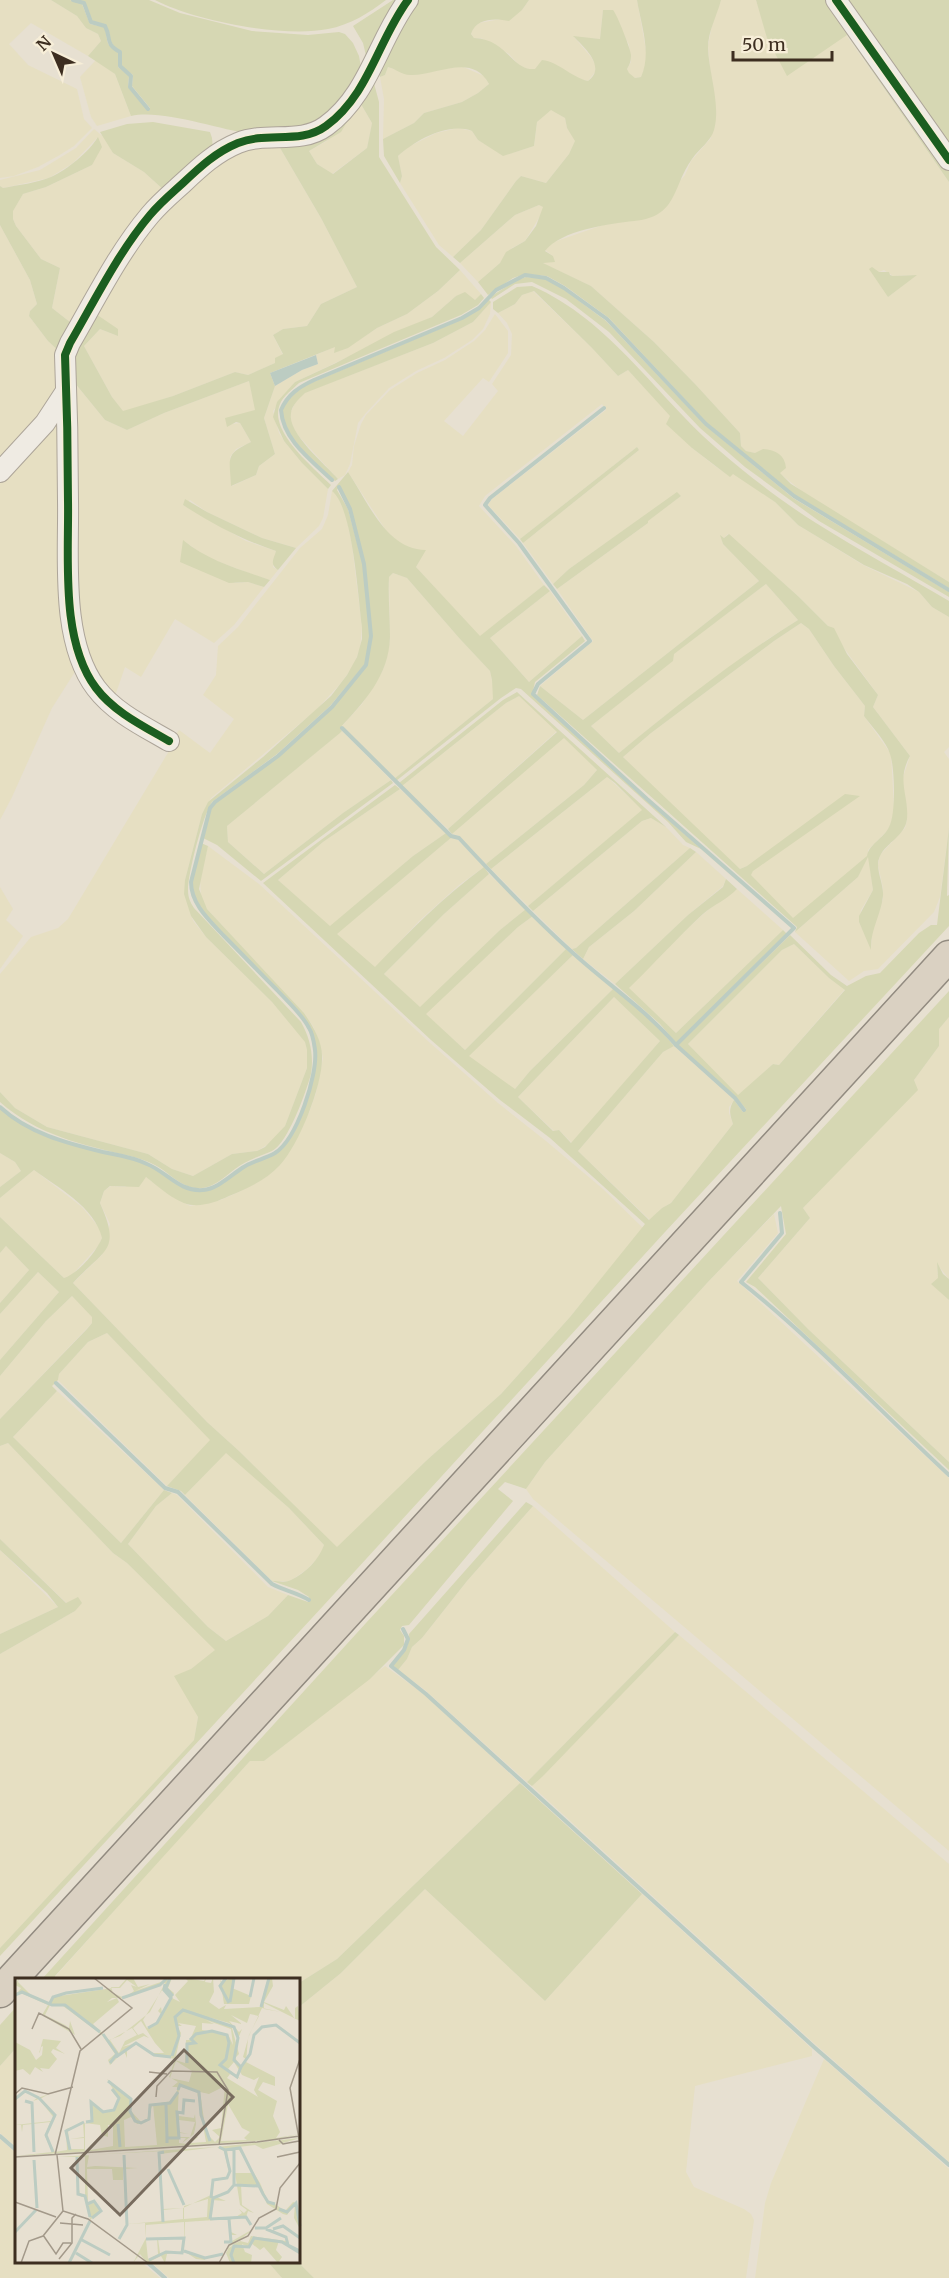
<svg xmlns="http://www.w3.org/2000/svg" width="949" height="2278" font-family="Merriweather,serif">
<rect width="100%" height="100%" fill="#e7e0d1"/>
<g fill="#e6dfc2" fill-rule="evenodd">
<polygon points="0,0 51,0 77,16 86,28 98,34 101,41 88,56 31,23 9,44 28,65 77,89 84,119 92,128 74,146 58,156 38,167 14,176 0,178"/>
<polygon points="529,0 637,0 647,56 646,66 641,77 635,78 629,74 627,69 631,62 629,45 621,29 603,10 600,39 574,37 591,57 596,66 595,72 588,81 535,69 528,69 520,66 509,54 481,38 474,38 471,34 473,28 479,23 501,19 522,10"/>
<path d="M 721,0 L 756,0 L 771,45 L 846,35 L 949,182 L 949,582 L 804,493 L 755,453 L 746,451 L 741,446 L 740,433 L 696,385 L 654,342 L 591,286 L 542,263 L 553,256 L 545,250 L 551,243 L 603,225 L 650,217 L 685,175 L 691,161 L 711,138 L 711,78 L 708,46 L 712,25 ZM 884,270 L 893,276 L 916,275 L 888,297 L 879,272 Z"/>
<polygon points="96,60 115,74 131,116 97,126 91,117 80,77"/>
<polygon points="461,66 484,76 489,84 478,93 462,102 424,113 414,123 383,139 384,99 380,77 385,75 388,67 410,75"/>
<polygon points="358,99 372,123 367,148 332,174 317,164 309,151 327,141"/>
<polygon points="551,109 565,118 567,128 576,140 569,154 546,183 521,176 516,181 481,230 453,257 439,245 400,183 402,176 398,156 408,147 436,133 458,128 472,131 478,140 503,155 512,153 534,146 537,122"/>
<polygon points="94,129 106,139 113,153 144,172 165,191 75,326 52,308 60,268 41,259 16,226 13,219 13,210 23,194 46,187 92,165 97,138 73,163 49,178 3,188 0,186 0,180 40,170 76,148"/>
<polygon points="276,141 321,218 357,287 321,304 307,326 283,329 273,335 283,355 275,363 248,375 235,372 173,396 123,412 112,397 84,346 100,329 118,336 93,312 141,232 226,153"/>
<polygon points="539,205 544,207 543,211 525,241 512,248 500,263 478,282 460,263 515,215"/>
<polygon points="0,225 30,280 37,304 30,311 29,316 48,341 61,353 60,388 0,467"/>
<polygon points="460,270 481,294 476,300 456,296 432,317 295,382 273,411 279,433 284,441 302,463 328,489 323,518 319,526 296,548 262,538 207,512 190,500 183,505 246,541 276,551 273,567 278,570 270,580 257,576 206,557 183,540 235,583 248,582 264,587 234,625 214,643 175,619 141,677 125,667 113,702 79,641 70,377 105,420 127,430 164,413 249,381 256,410 232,424 240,423 251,442 236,449 230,457 232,486 256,475 259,466 275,454 264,418 275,386 302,370 318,364 316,355 336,346 335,352 347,348 377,328 407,314 438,291"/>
<polygon points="533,291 592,348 618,376 628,370 671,416 692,448 715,466 730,476 733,473 756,488 775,502 798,525 863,565 919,592 932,607 949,617 949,747 944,752 949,759 949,828 940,897 934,912 878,969 864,971 849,981 795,932 858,877 867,857 793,919 750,875 753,871 747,866 740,869 725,857 623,757 651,733 774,641 801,623 809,629 834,666 865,706 864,716 891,754 894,808 893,819 888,830 868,850 873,890 861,910 859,922 871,948 872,931 883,899 883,888 878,865 880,855 905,828 907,820 906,802 902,780 910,756 873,707 878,695 828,626 799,597 728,534 724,538 721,536 723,544 759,581 583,720 540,686 593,641 557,589 648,523 647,521 681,496 677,493 569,569 553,584 523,543 639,450 637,447 520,539 488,505 492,499 606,410 602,404 485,496 479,506 516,546 544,585 480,637 416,567 425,550 413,550 398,542 387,532 348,472 352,465 354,446 361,424 366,415 390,390 417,373 445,360 474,341 485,330 495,314 508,331 508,353 489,382 483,378 444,421 463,436 498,391 492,384 511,355 512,334 507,323 498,313 515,304 522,295"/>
<polygon points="491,302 490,314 483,329 472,340 444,358 416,371 389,388 365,414 358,423 350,464 345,475 338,479 296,433 291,423 290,414 295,403 304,393 433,343 473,322"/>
<polygon points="62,404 78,667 52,708 12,797 0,820 0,476"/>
<polygon points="332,491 337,495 346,515 352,546 362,627 360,649 353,666 341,683 316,710 211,798 202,814 185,880 191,916 194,922 206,937 272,1002 305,1041 307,1050 307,1068 285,1126 273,1141 257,1151 232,1154 193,1176 172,1169 148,1154 47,1127 15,1108 0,1092 0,974 31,937 58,928 68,919 169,751 171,742 179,730 210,753 234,719 203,695 216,675 218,646 238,627 300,548 322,529 328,515"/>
<polygon points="393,573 407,578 460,639 490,671 494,690 493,699 394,779 342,726 362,704 382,672 386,660 390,640 389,577"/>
<polygon points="766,584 798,620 768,639 662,718 619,753 591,726 672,661 673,654"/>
<polygon points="550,591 582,636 529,682 490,638"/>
<polygon points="519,696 557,731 448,829 402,786 506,703"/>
<polygon points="342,731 391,780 343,813 264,874 228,842 227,826"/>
<polygon points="564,737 597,770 584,785 486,864 459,836 452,834"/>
<polygon points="607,777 643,810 528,906 491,869"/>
<polygon points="400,789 446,833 413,856 330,927 278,880 323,842"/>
<polygon points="651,818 666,827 683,845 690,848 576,948 572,949 533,911 642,821"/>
<polygon points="452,837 458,840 484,867 459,885 419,921 375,968 336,934"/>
<polygon points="208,846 259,884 429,1042 498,1103 546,1141 603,1189 643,1228 570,1317 501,1394 427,1460 337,1548 239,1451 207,1422 73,1283 102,1255 110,1224 100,1203 104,1191 111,1186 125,1187 146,1177 168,1194 190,1206 221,1200 241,1191 266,1177 309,1113 316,1093 323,1058 318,1038 313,1026 304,1013 207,909 201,898 200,878"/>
<polygon points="696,852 726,879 723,886 688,915 615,984 583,959 589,947 634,911"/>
<polygon points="489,874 526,909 500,930 420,1008 384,974 444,914"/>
<polygon points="0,887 13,909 6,920 23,936 0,969"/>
<polygon points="737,889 783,930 676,1033 628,988 688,928 708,910"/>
<polygon points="533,916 566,949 465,1050 425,1014 518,927"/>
<polygon points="794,944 829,978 845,989 779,1065 773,1064 738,1096 688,1044 782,950"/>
<polygon points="573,955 614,988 530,1071 514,1090 468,1056"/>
<polygon points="614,997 660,1041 572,1143 559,1130 554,1131 518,1097"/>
<polygon points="949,1017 949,1279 937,1264 938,1278 944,1295 949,1300 949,1462 808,1329 758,1278 810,1218 803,1208 917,1090 914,1080 939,1046 939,1029"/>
<polygon points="674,1046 734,1100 729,1107 729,1113 733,1124 671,1203 662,1208 650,1220 578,1151 663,1052"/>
<polygon points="0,1153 15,1162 21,1171 0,1187"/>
<polygon points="34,1170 82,1207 101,1230 102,1238 99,1245 71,1276 64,1278 0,1217 0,1198"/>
<polygon points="774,1214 778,1233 737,1281 949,1478 949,1851 533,1499 526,1489 545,1462 707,1283"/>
<polygon points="6,1246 29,1270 0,1303 0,1253"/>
<polygon points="38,1272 59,1292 0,1360 0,1314"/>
<polygon points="72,1296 92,1316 92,1323 0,1419 0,1376 46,1321"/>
<polygon points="107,1333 211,1440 167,1486 58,1380 59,1374 88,1342"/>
<polygon points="57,1391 164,1490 121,1543 13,1437"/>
<polygon points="8,1443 113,1553 127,1563 216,1650 191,1669 189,1699 198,1717 194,1740 0,1948 0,1654 75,1611 0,1539 0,1446"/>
<polygon points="226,1452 289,1508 324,1545 320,1556 306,1570 290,1581 272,1581 185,1495"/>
<polygon points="172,1493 177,1495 268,1587 288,1595 268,1616 226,1641 208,1627 128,1544 156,1506"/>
<polygon points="533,1506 675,1632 527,1782 425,1690 398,1670 407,1659 412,1647 422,1638 467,1581"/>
<polygon points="0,1550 58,1607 0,1634"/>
<polygon points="679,1635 949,1864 949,2162 815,2044 532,1786"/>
<polygon points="385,1666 425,1695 520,1783 337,1959 299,1983 298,1980 55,1980 55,1977 142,1879 250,1761 264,1761"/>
<polygon points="425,1889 545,2001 642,1894 812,2049 812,2056 695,2086 686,2172 694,2187 744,2209 751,2214 754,2220 746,2278 314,2278 298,2262 299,2007 341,1973"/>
<polygon points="16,2048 16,2147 0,2133 0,2066"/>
<polygon points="824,2059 949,2169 949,2278 755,2278 765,2203 771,2183"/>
<polygon points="0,2139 16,2153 16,2262 141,2262 160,2278 0,2278"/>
<polygon points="151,2262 268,2262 282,2278 169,2278"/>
</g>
<g fill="#d6d7b3" fill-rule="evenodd">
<path d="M 51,0 L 70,0 L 82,4 L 90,24 L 104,27 C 110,40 102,43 119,53 L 118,67 L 129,76 L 128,87 L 147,110 L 150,108 L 132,86 L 133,75 L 121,66 L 121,51 C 106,42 113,38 106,25 L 92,21 L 85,2 L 77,0 L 149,0 L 180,13 L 252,31 L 308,35 L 339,32 L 345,34 L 353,43 L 359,56 L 362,73 L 320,124 C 302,127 267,137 251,134 C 217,129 162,109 131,116 L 115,74 L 88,56 L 101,41 L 98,34 L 86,28 L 77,16 Z"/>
<path d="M 155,0 L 386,0 C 369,13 350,25 328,29 C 284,38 195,21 155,0 Z"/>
<polygon points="393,0 403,0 368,64 363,43 353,26"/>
<path d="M 413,0 L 529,0 L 522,10 L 509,21 C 495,18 476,18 471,34 L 474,38 C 507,39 512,71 535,69 L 542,60 C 559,62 571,77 588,81 C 607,67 584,47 573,36 L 600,39 L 603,10 L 613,10 C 617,14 631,50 631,55 C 631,61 630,64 627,69 L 629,73 L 635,78 L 641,77 C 652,53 641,25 637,0 L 721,0 C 717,16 708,31 708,48 C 709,74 721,105 714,130 C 711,141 699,149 692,159 C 672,187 678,217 634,221 C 609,224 561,230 545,251 L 553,256 L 555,262 L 543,263 L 591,286 L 654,342 L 696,385 L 740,433 L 741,446 L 746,451 L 755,453 L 763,449 C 776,450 785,455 786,468 L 780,473 L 791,484 L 949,582 L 949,588 L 795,495 L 707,423 L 609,318 L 565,286 L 547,276 L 525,274 L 513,278 L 488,295 L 478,282 L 500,263 L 506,252 L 525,241 L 536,226 L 543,207 L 539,205 L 515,215 L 460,263 L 453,257 L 481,230 L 516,181 L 521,176 L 546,183 L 569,154 L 575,141 L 567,128 L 565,118 L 551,110 L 537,122 L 534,146 L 503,156 L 478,140 L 472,131 C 448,122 416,140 398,156 L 402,176 L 400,183 L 384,156 L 383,139 L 414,123 L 424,113 L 462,102 L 478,93 L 489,84 C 472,52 437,76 410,75 C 402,75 396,69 388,67 L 385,75 L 380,77 L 376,66 Z"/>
<polygon points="756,0 831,0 949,167 949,182 847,35 787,76 767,38"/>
<polygon points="844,0 949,0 949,153"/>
<path d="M 372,76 L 379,102 L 379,157 L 436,247 L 460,270 L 438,291 L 407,314 L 377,328 L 348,348 L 334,353 L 335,347 L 270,373 L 275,386 L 264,418 L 275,454 L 259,466 L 256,475 L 231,486 C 230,458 224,455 251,442 L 240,423 L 236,422 L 227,427 L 225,418 L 255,410 L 249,381 L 164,413 L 127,430 L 105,420 L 70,377 L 70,364 L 93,312 L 118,329 L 118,336 L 100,329 L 84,346 L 112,397 L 123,411 L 173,396 L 235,372 L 248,375 L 275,363 L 275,358 L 283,354 L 273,335 L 283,329 L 307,326 L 321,304 L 357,287 L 321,218 L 276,141 L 343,117 L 347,122 L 341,132 L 309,151 L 317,164 L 333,174 L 367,148 L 372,123 L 358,99 Z"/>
<polygon points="153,122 210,132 212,138 213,149 165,191 144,172 113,153 100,132 127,124"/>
<path d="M 98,137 L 102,147 L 92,165 L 46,187 L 23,194 L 13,211 L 13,219 L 16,226 L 41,259 L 60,268 L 52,308 L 75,326 L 61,353 L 48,341 L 29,316 L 30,311 L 37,304 L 30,280 L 0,225 L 0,186 L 3,188 C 18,185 37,183 51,177 C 68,169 88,153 98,137 Z"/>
<polygon points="872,267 879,272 889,272 890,275 893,276 917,275 888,297 869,269"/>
<polygon points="526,277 546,279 563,289 606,321 705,425 793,498 949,592 949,597 819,521 745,467 700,428 609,332 566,299 532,282 515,284 492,299 490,297 515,281"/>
<path d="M 532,286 C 611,320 657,398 721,452 C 750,477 784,503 816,523 C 859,550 905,575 949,601 L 949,617 L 932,607 L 919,592 L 907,584 L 864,565 L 798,525 L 775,502 L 733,474 L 730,477 L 692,448 L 666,424 L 670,416 L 628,370 L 618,376 L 592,348 L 534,291 L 522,295 L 515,304 L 498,313 L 493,309 L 493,302 L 517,287 Z"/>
<path d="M 465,292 L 475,300 L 481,294 L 484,298 L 478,305 L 461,315 L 299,383 C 293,389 283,396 280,404 C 268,431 314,468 331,485 L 328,489 L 302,463 L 284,441 L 273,417 L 277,402 L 295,382 L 336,363 L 394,332 L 432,317 L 456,296 Z"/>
<path d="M 488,299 L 491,302 L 473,322 L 433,343 L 305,393 C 299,399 292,405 291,413 C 287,433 325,464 338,479 L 335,481 C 320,466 278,434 282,411 C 284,401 292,395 299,388 L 463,319 L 479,309 Z"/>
<polygon points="637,447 639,450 523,543 520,539"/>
<path d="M 348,472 C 367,500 386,550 426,550 L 416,567 L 480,636 L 544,585 L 550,591 L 490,638 L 529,682 L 582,636 L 585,641 L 535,682 L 532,695 L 647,801 L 791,928 L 701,849 L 686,842 L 668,822 L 521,689 L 516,688 L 501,698 L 396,781 L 394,779 L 493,699 L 492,680 L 490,671 L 460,639 L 407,578 L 393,573 L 389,577 C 388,597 390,617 390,637 C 389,676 364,702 340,728 L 342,731 L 340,733 L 227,826 L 228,842 L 264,874 L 343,813 L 391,780 L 393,783 L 261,881 L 217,845 L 203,838 L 211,808 L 216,802 L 278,756 L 332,708 L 367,665 L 372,636 L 365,564 L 351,509 L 339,487 L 337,490 L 348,509 L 363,565 L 370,637 L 365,664 L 330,706 L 277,754 L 212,802 C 203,815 188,873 188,890 C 188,897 190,902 194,908 L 301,1022 C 310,1038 314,1055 311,1074 C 306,1092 288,1143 272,1151 C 259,1157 248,1159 235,1169 C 223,1178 212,1190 195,1188 C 182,1186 174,1178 163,1170 C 153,1163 142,1159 130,1156 C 83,1145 37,1135 0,1102 L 0,1092 L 15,1108 L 47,1127 L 148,1154 L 172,1169 L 193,1176 L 232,1154 L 257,1151 L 265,1147 L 285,1126 L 307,1068 L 307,1050 L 305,1042 L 272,1002 L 206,937 L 191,916 L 184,894 L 185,880 L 202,814 L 208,802 L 263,757 L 331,696 L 347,675 L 357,657 L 362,639 L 362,627 C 358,598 353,507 332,491 Z"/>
<polygon points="677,492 681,496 648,521 648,523 557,589 553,584 569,569"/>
<path d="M 185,499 L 207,512 L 262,538 L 296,548 L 278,570 C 269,564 274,559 276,551 C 243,540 212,524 183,505 Z"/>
<path d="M 729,534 L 799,597 L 828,626 L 834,628 L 847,654 L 878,695 L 873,707 L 910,756 C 896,781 909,794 907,819 C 905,836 887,842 880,856 C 874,868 884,883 883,896 C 881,915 870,930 871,950 L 859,922 L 859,916 L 873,890 L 868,857 L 858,877 L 795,932 L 797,927 L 537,695 L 540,686 L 583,720 L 759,581 L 723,544 L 720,535 L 724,538 ZM 766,584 L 798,620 C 735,659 676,706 619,753 L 591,726 L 673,661 L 674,654 ZM 801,623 L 809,629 L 834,666 L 865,706 L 864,716 C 872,727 886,741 890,754 C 895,768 896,815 889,827 C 884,838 869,844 867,856 L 793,918 L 751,875 L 753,871 L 860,796 L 845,794 L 747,866 L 740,869 L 623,757 L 651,733 L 774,641 Z"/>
<path d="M 183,540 C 208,561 239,569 270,580 L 264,587 L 248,582 L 229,583 L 180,562 Z"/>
<polygon points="517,692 666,827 651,818 642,821 533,911 528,906 642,810 615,783 607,777 491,869 486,864 584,785 597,770 564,738 452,834 448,829 557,732 519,696 506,703 402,786 399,783 503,700"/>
<path d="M 395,785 L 400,789 L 323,842 L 278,880 L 330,926 L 413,856 L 446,833 L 452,837 L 337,934 L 375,967 C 410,931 443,897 484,867 L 489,874 L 444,914 L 384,974 L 420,1007 L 500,930 L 526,909 L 533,916 L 518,927 L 426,1014 L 465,1050 L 566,949 L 573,955 L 469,1056 L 515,1089 L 530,1071 L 614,988 L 657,1026 L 674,1046 L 663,1052 L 578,1151 L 649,1220 L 662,1208 L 671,1203 L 733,1124 C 730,1114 728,1110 734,1100 L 743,1112 L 746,1109 L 736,1097 L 678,1045 L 790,935 L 831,975 L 847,986 L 866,976 L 880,973 L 919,933 L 931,925 L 937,925 L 949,828 L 947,896 L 949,895 L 949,926 L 665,1232 L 324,1605 L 0,1956 L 0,1948 L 194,1740 L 198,1717 L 174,1676 L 191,1669 L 215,1650 L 127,1563 L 113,1553 L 8,1443 L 0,1446 L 0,1419 L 87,1329 L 92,1323 L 92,1317 L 72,1296 L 46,1321 L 0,1376 L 0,1360 L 59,1292 L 38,1272 L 0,1314 L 0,1303 L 29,1270 L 6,1246 L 0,1253 L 0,1217 L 64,1278 C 79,1273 96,1252 102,1238 C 95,1207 57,1187 34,1170 L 0,1198 L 0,1187 L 21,1171 L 15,1162 L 0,1153 L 0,1108 C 40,1145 94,1145 143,1163 C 164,1171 178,1193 203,1191 C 217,1190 230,1177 242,1169 C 253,1162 265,1160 275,1154 C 302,1137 325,1058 311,1029 C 305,1016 292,1004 282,994 C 257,968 229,943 206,915 C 201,908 194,901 192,892 C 189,878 198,857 201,843 L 208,846 L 199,889 L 207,909 L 304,1013 C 313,1026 323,1042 322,1059 C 322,1086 299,1145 280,1165 C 266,1180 247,1189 229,1196 C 219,1201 205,1206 193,1205 C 177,1204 159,1187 146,1177 L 139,1187 L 110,1186 L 104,1191 L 100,1203 C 122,1252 104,1249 73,1283 L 207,1422 L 239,1451 L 337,1547 L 427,1460 L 501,1394 L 570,1317 L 645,1224 L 550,1138 L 500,1100 L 431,1040 L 263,883 ZM 794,944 L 829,978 L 845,990 L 779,1065 L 773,1064 L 738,1095 L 688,1044 L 782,950 ZM 614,997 L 660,1041 L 571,1143 L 559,1130 L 553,1131 L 518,1097 ZM 107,1333 L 210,1440 L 167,1486 L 181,1491 L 185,1495 L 226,1453 L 289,1508 L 324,1545 C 319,1559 306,1573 291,1580 C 286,1583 278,1581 272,1581 L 298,1590 L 309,1597 L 308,1602 L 288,1595 L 268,1616 L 226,1641 L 208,1627 L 128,1544 L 156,1506 L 172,1493 L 164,1490 L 121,1543 L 13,1437 L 57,1391 L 52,1386 L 58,1380 L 59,1374 L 88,1342 Z"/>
<polygon points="690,848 696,852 634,911 589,947 583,959 572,949 576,948"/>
<path d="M 726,879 L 737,889 C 728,899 713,905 703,914 C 677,938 654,964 629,988 L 676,1033 L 783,930 L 787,934 L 676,1043 L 660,1024 L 615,984 L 688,915 L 723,887 Z"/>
<polygon points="949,991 949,1017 939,1029 939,1046 914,1080 918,1090 803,1208 810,1218 758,1278 808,1329 949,1462 949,1470 755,1287 746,1282 786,1234 781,1206 707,1283 545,1462 526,1489 505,1482 498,1489 513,1501 409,1625 402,1626 400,1630 404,1636 404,1645 370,1679 264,1761 250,1761 55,1976 55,1979 42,1979 366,1623"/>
<polygon points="937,1262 943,1274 949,1279 949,1300 931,1284 938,1278"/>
<path d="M 526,1502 L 533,1506 L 467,1581 L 422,1638 L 412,1647 L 407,1659 L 398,1670 L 393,1665 C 402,1655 410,1648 409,1634 Z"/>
<polygon points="0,1539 66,1603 78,1597 82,1603 75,1611 0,1654 0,1634 58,1607 47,1593 0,1550"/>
<polygon points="675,1632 679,1635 543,1776 532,1786 527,1782"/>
<polygon points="520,1783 642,1894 545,2001 425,1889 341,1973 299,2007 299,1983 337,1959"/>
<polygon points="16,2007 16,2048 0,2066 0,2025"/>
<polygon points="268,2262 298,2262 314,2278 282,2278"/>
</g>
<polygon fill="#bcccc2" points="316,355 318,364 302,370 275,386 270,373"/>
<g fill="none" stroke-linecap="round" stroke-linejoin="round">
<g stroke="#bcccc2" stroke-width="4">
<path d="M 73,0 L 84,3 L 91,22 L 105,26 C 112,39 104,43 120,52 L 120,66 L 131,76 L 130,87 L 148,109"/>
<polyline points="604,408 490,498 485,505 519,543 590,641 538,684 533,694 647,799 794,928 676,1045 735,1098 744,1110"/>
<path d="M 332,480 C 311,460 283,440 281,410 C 288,394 299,387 314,380 L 462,318 L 479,308 L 496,290 L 525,275 L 546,278 L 564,288 L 607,319 L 706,424 L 794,496 L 949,590"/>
<path d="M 342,728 L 451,836 L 459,838 C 495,877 533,917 573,953 C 607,984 645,1009 676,1045"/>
<path d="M 0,1107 C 28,1133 66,1143 103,1152 C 117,1155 133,1157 147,1164 C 167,1172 179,1192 203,1190 C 217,1189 230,1176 242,1168 C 252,1161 265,1159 275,1153 C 297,1139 318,1075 315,1050 C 314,1043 313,1034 309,1028 C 302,1014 288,1002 277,990 C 259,972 241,953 223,935 C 209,920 191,904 191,882 L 210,808 L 215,802 L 278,756 L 332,707 L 366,665 L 371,636 L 364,564 L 350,509 L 339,487"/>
<path d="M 780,1213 L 782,1233 L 741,1282 C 815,1341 880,1411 949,1475"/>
<path d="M 56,1383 L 165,1488 L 178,1492 L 272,1584 C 285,1591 296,1592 309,1600"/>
<polyline points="403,1629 408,1639 404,1650 391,1666 426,1694 814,2047 949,2165"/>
<polyline points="0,2136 16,2150"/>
<polyline points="147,2262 165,2278"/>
</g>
<g stroke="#ada599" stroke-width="22">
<g id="minor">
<polyline points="836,0 949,160"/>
<polyline points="0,472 45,423 66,391"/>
<path d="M 169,741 C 143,726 114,712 96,688 C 60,640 69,557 68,501 C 68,453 67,404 65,355 L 70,343 C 95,300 118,253 150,215 C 160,203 172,193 183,183 C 200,167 216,152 238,143 C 267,131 300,145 326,126 C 369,95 378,40 408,0"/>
</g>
</g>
<g stroke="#928b80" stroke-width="33">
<polyline id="highway" points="0,1992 949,956"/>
</g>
<use href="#minor" stroke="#efebe3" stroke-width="20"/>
<use href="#highway" stroke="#dad1c2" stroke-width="30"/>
<g stroke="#f7eed8" stroke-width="11">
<g id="cycleway">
<polyline points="836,0 949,160"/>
<path d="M 169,741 C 143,726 114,712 96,688 C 60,640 69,557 68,501 C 68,453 67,404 65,355 L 70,343 C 95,300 118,253 150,215 C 160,203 172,193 183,183 C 200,167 216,152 238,143 C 267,131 300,145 326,126 C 369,95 378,40 408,0"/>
</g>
</g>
<use href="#cycleway" stroke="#1b5e20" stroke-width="8"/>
</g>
<g transform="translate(15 1978)">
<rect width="285" height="285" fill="#e7e0d1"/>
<path d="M 4,0 L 3,4 L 17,18 L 35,26 L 38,19 L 104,9 L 112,0 L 118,0 L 123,9 L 135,6 L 120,13 L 157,0 L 153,10 L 159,15 L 157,20 L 165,24 L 160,17 L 173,3 L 170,0 L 189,3 L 191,0 L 190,4 L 196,5 L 198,0 L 199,14 L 194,24 L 204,31 L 211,27 L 209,31 L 245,29 L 253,0 L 257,0 L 258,8 L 249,24 L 269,32 L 271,28 L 280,41 L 280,30 L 283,28 L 285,43 L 249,25 L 249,31 L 266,34 L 247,30 L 233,60 L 231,84 L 260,99 L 260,108 L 248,104 L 243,112 L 262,123 L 258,138 L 265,154 L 261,160 L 285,156 L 256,162 L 0,178 L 37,174 L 30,158 L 35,144 L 8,147 L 7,154 L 6,147 L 0,147 L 36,143 L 39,140 L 24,121 L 18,123 L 22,120 L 11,114 L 3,119 L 9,113 L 12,114 L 23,120 L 34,116 L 25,121 L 41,138 L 31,157 L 40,174 L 52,172 L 51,151 L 77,143 L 75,123 L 89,133 L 99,131 L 103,120 L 92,101 L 117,121 L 116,133 L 127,145 L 133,141 L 135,127 L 157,123 L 162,114 L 162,109 L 157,109 L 163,104 L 154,99 L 160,81 L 139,77 L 122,66 L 112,70 L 112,80 L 109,73 L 95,87 L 93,82 L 100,76 L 87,57 L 48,28 L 35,27 L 30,37 L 50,47 L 54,50 L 55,43 L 60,57 L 27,37 L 33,27 L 6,15 L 0,18 L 6,10 L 0,7 ZM 112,2 L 122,9 L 116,7 L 119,13 L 109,20 L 98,15 L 96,9 L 105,10 ZM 150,5 L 135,34 L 105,58 L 94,62 L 78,46 L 104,24 L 102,20 L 92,24 L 97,20 L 110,20 ZM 147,12 L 156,19 L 147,35 L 146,29 L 143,33 L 146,36 L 142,45 L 132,50 L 128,42 ZM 235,36 L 244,38 L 234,57 L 228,79 L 231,81 L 226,88 L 220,80 L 224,76 L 217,50 L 193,39 L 214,45 L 220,50 L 223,61 L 227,51 L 224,54 L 214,43 L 227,46 L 216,37 L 232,45 ZM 191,42 L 216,51 L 218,67 L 213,56 L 187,52 L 187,45 L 199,46 ZM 126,43 L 140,65 L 149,75 L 138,75 L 122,65 L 107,69 L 129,58 L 134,60 L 128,55 L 123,57 L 118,50 ZM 163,45 L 181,48 L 175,62 L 171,62 L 170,85 L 160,82 L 166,55 L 162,48 L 167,48 ZM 117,50 L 122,57 L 110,63 L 104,75 L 95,62 ZM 161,83 L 177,93 L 174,104 L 155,100 ZM 219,84 L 227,97 L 239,102 L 244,99 L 239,112 L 243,119 L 212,100 L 215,96 L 226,101 L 213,91 ZM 164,108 L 182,114 L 191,164 L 175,165 L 183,159 L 181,158 L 172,166 L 164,165 L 164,160 L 171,160 L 167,165 L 179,156 L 181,146 L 180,136 L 179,140 L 164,138 L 163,134 L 168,134 L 163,134 L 163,129 L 180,132 L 163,129 ZM 210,108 L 206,150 L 197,152 L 205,159 L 200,164 L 191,155 L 185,114 L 194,116 ZM 138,126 L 142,167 L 110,169 L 109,142 L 116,139 L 122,146 L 131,144 ZM 213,126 L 227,150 L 235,154 L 229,160 L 232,162 L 206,163 ZM 164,142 L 180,144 L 175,159 L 165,159 L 165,155 L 174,156 L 164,154 ZM 68,145 L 69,159 L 55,161 L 69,160 L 69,171 L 55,171 L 53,153 ZM 70,145 L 85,147 L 87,157 L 93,159 L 93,147 L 98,147 L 98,168 L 70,173 ZM 205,0 L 205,4 L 219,0 L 217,10 L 236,18 L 234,26 L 209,26 ZM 28,61 L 46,63 L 41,70 L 50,76 L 38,71 L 36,74 L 42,81 L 34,91 L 25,90 L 28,94 L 20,89 L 15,97 L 8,91 L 0,93 L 0,64 L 15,72 L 21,82 L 27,77 L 28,68 L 26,69 L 25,74 L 24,75 ZM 285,160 L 248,171 L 240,167 L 223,169 L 245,205 L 253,224 L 260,226 L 270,233 L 278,224 L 281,225 L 285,251 L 279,240 L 280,226 L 272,237 L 268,236 L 252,226 L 244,208 L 226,207 L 227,227 L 239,235 L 233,233 L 231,239 L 221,239 L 227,235 L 224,231 L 197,222 L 196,226 L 195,241 L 219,240 L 215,242 L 216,254 L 222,257 L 216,257 L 217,263 L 240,250 L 209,274 L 217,264 L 214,241 L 170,244 L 169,272 L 178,275 L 190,280 L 190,282 L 181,281 L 169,273 L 152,276 L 150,285 L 146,278 L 132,285 L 125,276 L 118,285 L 131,260 L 130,245 L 112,246 L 148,243 L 144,175 L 149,173 L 74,177 L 72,189 L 80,188 L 123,190 L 108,191 L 108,202 L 98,202 L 97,191 L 72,191 L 73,225 L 80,223 L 86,233 L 75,242 L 70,218 L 62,214 L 62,179 L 43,179 L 201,169 L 145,176 L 148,231 L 168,230 L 196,217 L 211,223 L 197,222 L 224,231 L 229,235 L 232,232 L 225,227 L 220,195 L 236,195 L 236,190 L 224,172 L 212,172 L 215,196 L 212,201 L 198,203 L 212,199 L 214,194 L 209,173 L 202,169 ZM 63,179 L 70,179 L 70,217 L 66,219 L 61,201 ZM 193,221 L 192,239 L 169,241 L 169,228 ZM 168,230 L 168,241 L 149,243 L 148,232 ZM 169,244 L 169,260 L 142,260 L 143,276 L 133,281 L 131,262 L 135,261 L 131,260 L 131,247 ZM 143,261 L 169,261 L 167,275 L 145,275 ZM 236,258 L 271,263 L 273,267 L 282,271 L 285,275 L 264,263 L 261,272 L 267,279 L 263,285 L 249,269 L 245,272 L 236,265 L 233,269 L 227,266 L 230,274 L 237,277 L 236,285 L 215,285 L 211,275 L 215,268 L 225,263 L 233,265 Z" fill="#d6d7b3" fill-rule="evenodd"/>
<path fill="none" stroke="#bcccc2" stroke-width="3" d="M 155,0 L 151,10 L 158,18M 211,0 L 205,8 L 214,25M 0,17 L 7,14 L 37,27 L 50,27 L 85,54M 235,19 L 239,0M 107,20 L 145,7 L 152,0M 215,24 L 219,0M 35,25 L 38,19 L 51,15 L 88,10M 246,29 L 254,0M 133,50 L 142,45 L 156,20 L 149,12 L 150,6M 88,56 L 102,76 L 95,85M 157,78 L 164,58 L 160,39 L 168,32 L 219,49 L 223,60 L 219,82 L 226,89 L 235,76 L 239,57 L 247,49 L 261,47 L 285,65M 101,79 L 121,65 L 139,77 L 156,79M 172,85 L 172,66 L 180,65 L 176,61 L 181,56 L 197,53 L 212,57 L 214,65 L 211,81 L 205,87 L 222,99 L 226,89M 93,103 L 116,121 L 115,133 L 120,143 L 126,145 L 134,141 L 135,127 L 155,125 L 163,114M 163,112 L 165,107 L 184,114 L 186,137 L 195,163M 24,120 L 40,137 L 31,157 L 38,174M 0,121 L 10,113 L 24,120M 10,123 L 17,125 L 19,174M 151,127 L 152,159M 71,144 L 77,143 L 76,124 L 88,134 L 99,132 L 104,120 L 97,111M 103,146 L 105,169M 152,165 L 152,160 L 164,160 L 162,134 L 168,135 L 169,122 L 180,123M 55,172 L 51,153 L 69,144M 210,172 L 225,170 L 248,216 L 253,224 L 260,226M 62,179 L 63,216 L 70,218 L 75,239M 19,182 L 22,230M 153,191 L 169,227M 220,207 L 243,208M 196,220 L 198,202 L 212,200 L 215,193 L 210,172 L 204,169M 72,226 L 79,223 L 86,233 L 77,240M 264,231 L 272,234 L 281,225 L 285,248M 195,241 L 198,220 L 213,214 L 219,207 L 219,172M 195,241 L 231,239 L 236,247M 148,244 L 144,175 L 149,174M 240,250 L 251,250 L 266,240M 251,251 L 271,259 L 273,267 L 285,273M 258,251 L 268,248 L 285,260M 0,254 L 21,232M 104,261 L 112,247 L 109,177M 131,261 L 169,260 L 167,275 L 151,274 L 134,282M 67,262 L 95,277M 209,264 L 216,264 L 214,241M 169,273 L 190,280 L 208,276M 61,275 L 77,285M 54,285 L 75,243M 219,285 L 216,277 L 219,268 L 234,269 L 239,260 L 267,264 L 285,275"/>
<path fill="none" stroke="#a3998a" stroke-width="1.5" d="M 17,51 L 24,35 L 54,51 L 66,71M 285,81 L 275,110 L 285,166M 134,94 L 152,96M 0,116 L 7,110 L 33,116 L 58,109M 141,119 L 142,108 L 156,93 L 202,94 L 213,112 L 204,167M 264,162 L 268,166 L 284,163M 40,177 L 65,73 L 117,30 L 79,0M 42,177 L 48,233 L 73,241 L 133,285M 0,179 L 242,164 L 285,158M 262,179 L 285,174M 0,224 L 41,239M 45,245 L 68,247M 28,257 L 41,276 L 48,265 L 56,265M 44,281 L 57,265 L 57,240 L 61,236M 6,285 L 14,263 L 28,258 L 48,233M 204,285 L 214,267 L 233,258 L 244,240 L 261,231 L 265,210 L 285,185"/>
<path fill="#786c5e" fill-opacity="0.15" stroke="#786c5e" stroke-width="3" d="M 169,72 L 218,119 L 105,237 L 56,190 Z"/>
<rect width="285" height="285" fill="none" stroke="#3d2e20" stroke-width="3"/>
</g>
<g transform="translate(54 54) rotate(316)" stroke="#f7eed8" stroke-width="4.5" paint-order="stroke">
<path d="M0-4.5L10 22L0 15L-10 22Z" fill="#3d2e20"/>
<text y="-9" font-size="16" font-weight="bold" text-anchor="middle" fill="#3d2e20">N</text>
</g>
<path d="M733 51v9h99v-9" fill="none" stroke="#3d2e20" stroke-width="3"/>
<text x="742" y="51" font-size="18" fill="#3d2e20" stroke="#f7eed8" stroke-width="4.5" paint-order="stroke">50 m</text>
</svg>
